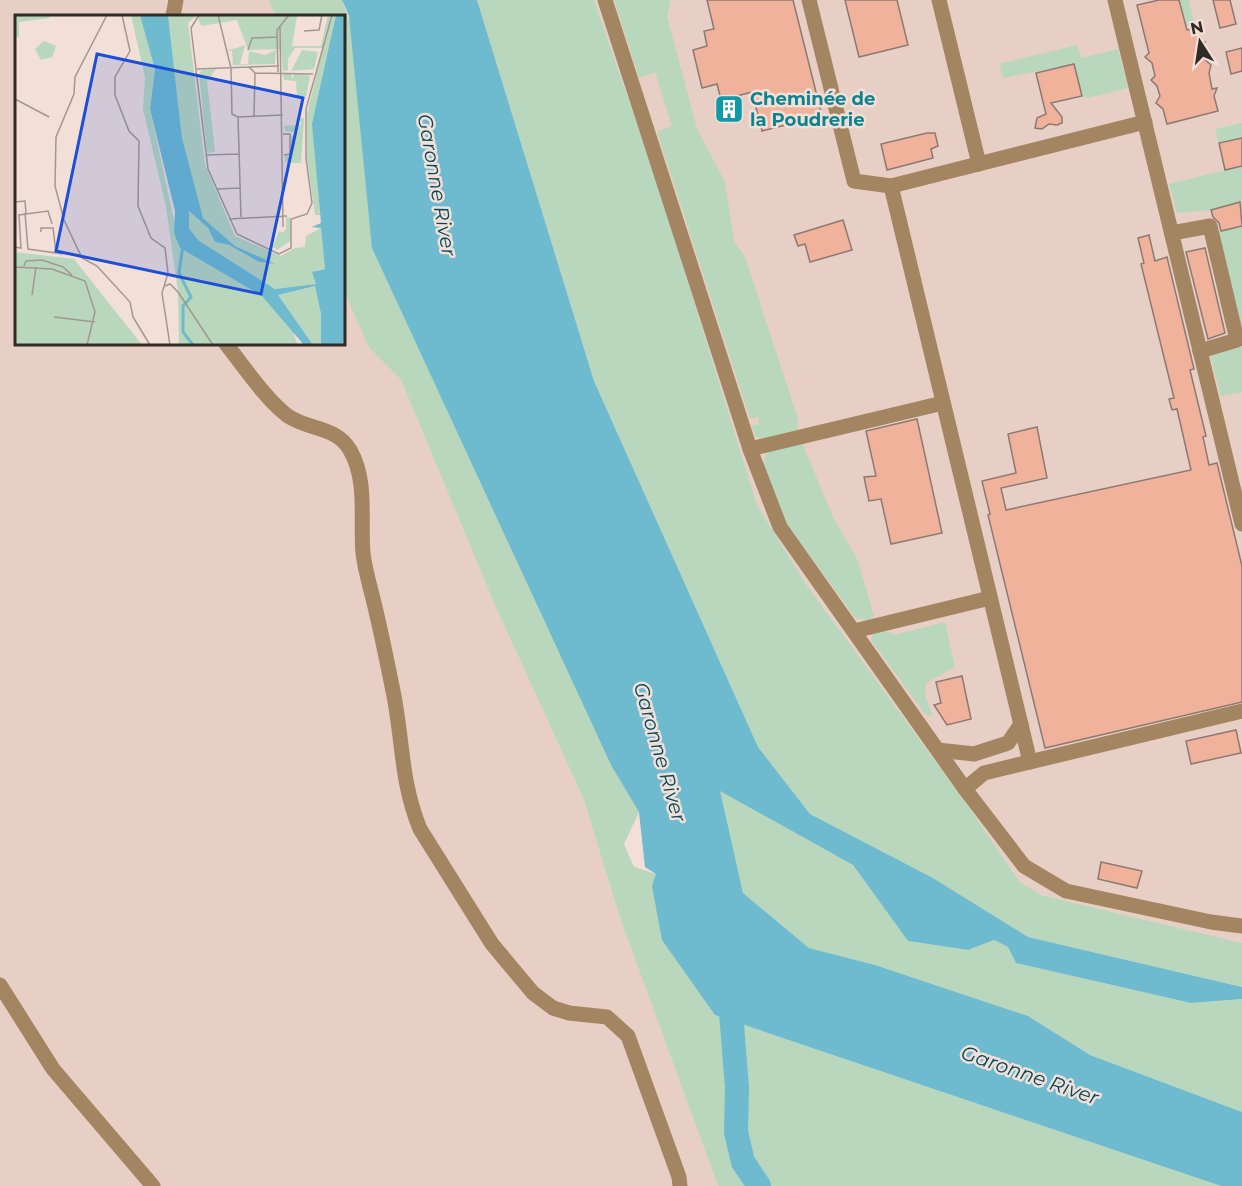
<svg xmlns="http://www.w3.org/2000/svg" width="1242" height="1186" font-family="Montserrat,sans-serif">
<rect width="100%" height="100%" fill="#f1dfd8"/>
<g fill="#e8cfc5">
<polygon points="0,0 268,0 276,16 16,16 16,344 344,344 344,291 369,348 401,380 494,603 584,800 620,918 718,1186 0,1186"/>
<polygon points="594,0 1242,0 1242,943 1041,895 1019,881 966,803 806,584 757,505 654,172"/>
</g>
<g fill="#b8d7bc">
<polygon points="268,0 342,0 612,767 639,812 624,844 634,867 656,874 715,1015 1221,1186 718,1186 620,918 584,800 494,603 401,380 369,348 344,291 344,16 276,16"/>
<polygon points="477,0 594,0 654,172 757,505 806,584 966,803 1019,881 1041,895 1242,943 1242,987 1028,937 933,878 810,814 758,747 594,381"/>
<polygon points="614,0 671,0 667,16 697,129 725,182 734,241 745,257 798,419 797,430 765,438 756,437 751,426 759,424 758,417 750,419 657,132 672,126 655,72 639,78"/>
<polygon points="1179,0 1189,0 1194,23 1186,26"/>
<polygon points="1077,45 1081,58 1118,49 1128,88 1088,98 1082,96 1073,64 1003,78 999,64"/>
<polygon points="1242,123 1242,138 1219,143 1215,129"/>
<polygon points="1242,166 1242,212 1239,203 1211,210 1177,213 1169,184"/>
<polygon points="1242,226 1242,334 1217,232"/>
<polygon points="1242,347 1242,392 1221,396 1210,355"/>
<polygon points="801,440 833,517 858,561 874,616 868,620 855,618 786,523 763,465 766,454 772,446"/>
<polygon points="945,622 955,667 926,683 925,695 933,717 925,714 871,640 874,631 883,629 894,635"/>
<polygon points="719,790 853,865 908,941 968,950 994,940 1008,947 1016,963 1191,1003 1242,999 1242,1112 1090,1055 1028,1016 875,965 809,948 743,893"/>
</g>
<polygon fill="#6ebace" points="342,0 477,0 594,381 758,747 810,814 933,878 1028,937 1242,987 1242,999 1191,1003 1016,963 1008,947 994,940 968,950 908,941 853,865 720,791 743,893 809,948 875,965 1028,1016 1090,1055 1242,1112 1242,1186 1221,1186 715,1015 662,940 652,886 656,874 645,867 639,812 612,767 372,248 349,16"/>
<g fill="none" stroke-linecap="round" stroke-linejoin="round">
<polyline stroke="#6ebace" stroke-width="24" points="729,987 737,1088 736,1132 743,1162 759,1186"/>
</g>
<g fill="#f1b29b" stroke="#8b7a74" stroke-width="1.5">
<polygon points="707,0 793,0 822,116 762,131 752,92 733,97 735,112 733,115 725,115 717,84 702,88 693,50 707,46 704,31 714,29"/>
<polygon points="845,0 897,0 908,45 859,57"/>
<polygon points="1159,0 1179,0 1187,30 1198,28 1201,43 1205,42 1201,58 1203,58 1211,65 1209,73 1212,89 1217,88 1214,96 1218,111 1167,124 1163,109 1156,103 1160,96 1157,86 1151,80 1155,76 1152,63 1145,57 1149,53 1137,5"/>
<polygon points="1213,0 1230,0 1236,24 1220,28"/>
<polygon points="1242,48 1242,71 1231,74 1226,52"/>
<polygon points="1074,64 1082,96 1051,103 1062,117 1062,123 1057,125 1049,124 1042,129 1035,128 1037,118 1046,114 1036,73"/>
<polygon points="927,133 935,133 938,146 931,149 933,158 887,170 881,144"/>
<polygon points="1242,138 1242,166 1225,170 1219,143"/>
<polygon points="1240,202 1242,226 1221,231 1219,223 1213,217 1211,210"/>
<polygon points="843,220 852,250 810,262 805,244 798,246 794,235"/>
<polygon points="1149,235 1155,261 1167,257 1194,369 1190,370 1206,436 1203,437 1209,465 1217,463 1242,566 1242,702 1045,748 988,515 990,514 982,481 1016,473 1008,434 1037,427 1047,478 1001,488 1006,510 1191,470 1177,409 1172,410 1169,399 1174,398 1141,264 1144,263 1138,238"/>
<polygon points="1205,248 1225,333 1208,339 1186,252"/>
<polygon points="917,419 942,533 891,544 881,499 869,501 864,477 876,476 866,431"/>
<polygon points="962,676 971,719 947,725 934,705 941,703 936,682"/>
<polygon points="1236,730 1241,753 1191,764 1186,741"/>
<polygon points="1101,862 1142,871 1137,888 1098,879"/>
</g>
<g fill="none" stroke-linecap="round" stroke-linejoin="round">
<g stroke="#a48561" stroke-width="15">
<polyline points="605,0 750,449 780,527 965,789 1024,866 1066,891 1211,922 1242,926"/>
<polyline points="809,0 854,181 891,186"/>
<polyline points="939,0 979,164"/>
<polyline points="1115,0 1242,524"/>
<polyline points="173,16 176,0"/>
<polyline points="1172,233 1210,226 1237,340 1200,351"/>
<path d="M 226,344 C 243,365 266,400 288,416 C 308,430 336,426 350,450 C 368,481 360,520 363,553 C 365,571 371,589 375,607 C 382,636 388,666 394,696 C 403,743 401,783 420,829 L 492,944 L 533,993 L 553,1008 L 569,1013 L 607,1017 L 628,1036 L 679,1177 L 680,1186"/>
<polyline points="750,449 943,403"/>
<polyline points="854,631 990,598"/>
<polyline points="938,750 974,754 1008,743 1021,724"/>
<polyline points="1030,762 891,186 1145,122"/>
<polyline points="965,789 984,773 1242,711"/>
<polyline points="0,985 53,1069 153,1186"/>
</g>
</g>
<defs>
<g id="building-square" transform="scale(1.5)"><rect x="-9" y="-9" width="18" height="18" rx="4" fill="#0f9aa8" stroke="#f1dfd8"/><path d="M-4-6H4V6H1V3H-1V6H-4ZM-2.5-4.3h1.7v1.8h-1.7ZM.8-4.3h1.7v1.8H.8ZM-2.5-1h1.7V.8h-1.7ZM.8-1h1.7V.8H.8Z" fill="#fff"/></g>
</defs>
<g fill-rule="evenodd">
<use href="#building-square" x="729" y="109"/>
</g>
<g text-anchor="middle" dominant-baseline="central" stroke-width="5" stroke-linejoin="round" paint-order="stroke">
<g font-size="18" font-weight="bold" fill="#0d838f" stroke="#f1dfd8" text-anchor="start">
<text x="750" y="99">Cheminée de<tspan x="750" dy="21">la Poudrerie</tspan></text>
</g>
<g font-size="20" font-style="italic" fill="#034a59" stroke="#f1dfd8">
<text transform="translate(437 185) rotate(80)">Garonne River</text>
<text transform="translate(660 752) rotate(74)">Garonne River</text>
<text transform="translate(1030 1075) rotate(19)">Garonne River</text>
</g>
</g>
<g transform="translate(15 15)">
<rect width="330" height="330" fill="#f1dfd8"/>
<path d="M 0,0 L 34,0 L 35,3 L 4,7 L 4,22 L 0,21 ZM 116,0 L 125,0 L 132,18 L 140,54 L 135,94 L 165,233 L 247,281 L 276,312 L 283,330 L 164,330 L 163,276 L 151,192 L 128,94 L 130,62 ZM 153,0 L 182,0 L 173,8 L 190,150 L 220,221 L 266,241 L 280,233 L 290,232 L 291,221 L 306,213 L 310,254 L 302,255 L 301,269 L 260,274 L 183,225 L 174,213 L 174,196 L 193,213 L 200,227 L 214,230 L 244,247 L 257,249 L 220,231 L 188,203 L 181,190 L 167,123 ZM 182,0 L 321,0 L 299,110 L 305,200 L 300,200 L 292,143 L 292,99 L 308,33 L 280,33 L 273,44 L 273,55 L 268,56 L 266,34 L 233,35 L 222,5 L 186,11 ZM 313,0 L 306,31 L 277,31 L 282,1 ZM 29,26 L 41,31 L 37,42 L 26,45 L 20,34 ZM 230,30 L 225,49 L 233,49 L 234,36 L 250,40 L 261,35 L 260,49 L 218,50 L 217,36 L 212,36 ZM 287,35 L 303,37 L 299,54 L 276,56 ZM 201,54 L 192,66 L 200,137 L 192,138 L 184,59 L 187,55 ZM 268,58 L 276,58 L 277,64 L 280,58 L 295,61 L 291,81 L 282,82 L 281,66 L 269,65 ZM 289,103 L 286,148 L 271,148 L 270,141 L 276,141 L 276,121 L 281,120 L 280,117 L 270,116 L 269,111 L 286,110 L 286,106 L 279,104 ZM 271,202 L 275,203 L 275,226 L 262,235 L 258,232 L 264,216 L 268,218 L 271,214 ZM 0,237 L 59,244 L 127,330 L 0,330 ZM 300,271 L 306,299 L 306,330 L 298,330 L 263,280 Z" fill="#b8d7bc" fill-rule="evenodd"/>
<path d="M 125,0 L 153,0 L 167,123 L 188,203 L 220,231 L 260,249 L 244,247 L 214,230 L 200,227 L 193,213 L 174,196 L 174,213 L 183,225 L 260,274 L 301,269 L 297,257 L 310,254 L 306,213 L 297,212 L 306,208 L 297,109 L 321,0 L 330,0 L 330,330 L 306,330 L 306,299 L 300,271 L 263,280 L 298,330 L 289,330 L 247,281 L 165,233 L 159,218 L 160,196 L 135,94 L 140,54 Z" fill="#6ebace"/>
<path fill="none" stroke="#6ebace" stroke-width="3" d="M 168,230 L 164,258 L 176,282 L 168,291 L 168,317 L 178,330"/>
<path fill="none" stroke="#a49791" stroke-width="1.5" d="M 92,0 L 60,62 L 59,79 L 41,122 L 40,171 L 49,205 L 67,243 L 82,251 L 115,287 L 118,302 L 135,330M 107,0 L 115,36 L 100,62 L 100,80 L 114,116 L 124,126 L 123,191 L 136,223 L 150,233 L 153,258 L 147,278 L 155,330M 184,0 L 176,13 L 193,154 L 222,219 L 264,239 L 276,233 L 276,204 L 292,199 L 297,188 L 291,143 L 291,94 L 317,0M 203,0 L 216,53 L 217,99 L 223,102M 265,12 L 268,212M 289,16 L 304,15 L 307,0M 233,35 L 237,23 L 262,22M 234,52 L 264,51M 182,54 L 234,52 L 240,58 L 298,59M 263,57 L 262,15 L 274,0M 0,84 L 34,102M 239,101 L 240,58M 268,119 L 275,119 L 275,139 L 269,140M 191,140 L 224,139M 202,174 L 225,173M 0,187 L 10,186 L 11,198M 10,198 L 13,234 L 48,239M 226,202 L 223,102 L 268,100M 214,204 L 272,201M 26,217 L 26,213 L 38,213 L 41,238M 0,232 L 6,233 L 4,200 L 33,196 L 37,209M 9,251 L 11,246 L 27,245 L 48,252 L 57,260M 0,252 L 37,254 L 70,266 L 80,297 L 72,330M 150,271 L 155,269 L 163,277 L 198,330M 17,280 L 21,252M 39,302 L 80,307"/>
<path fill="#1d4ed8" fill-opacity="0.15" stroke="#1d4ed8" stroke-width="3" d="M 82,39 L 288,83 L 246,279 L 41,236 Z"/>
<rect width="330" height="330" fill="none" stroke="#302a27" stroke-width="3"/>
</g>
<g transform="translate(1200 42) rotate(348)" stroke="#f1dfd8" stroke-width="4.5" paint-order="stroke">
<path d="M0-4.5L10 22L0 15L-10 22Z" fill="#302a27"/>
<text y="-9" font-size="16" font-weight="bold" text-anchor="middle" fill="#302a27">N</text>
</g>
</svg>
